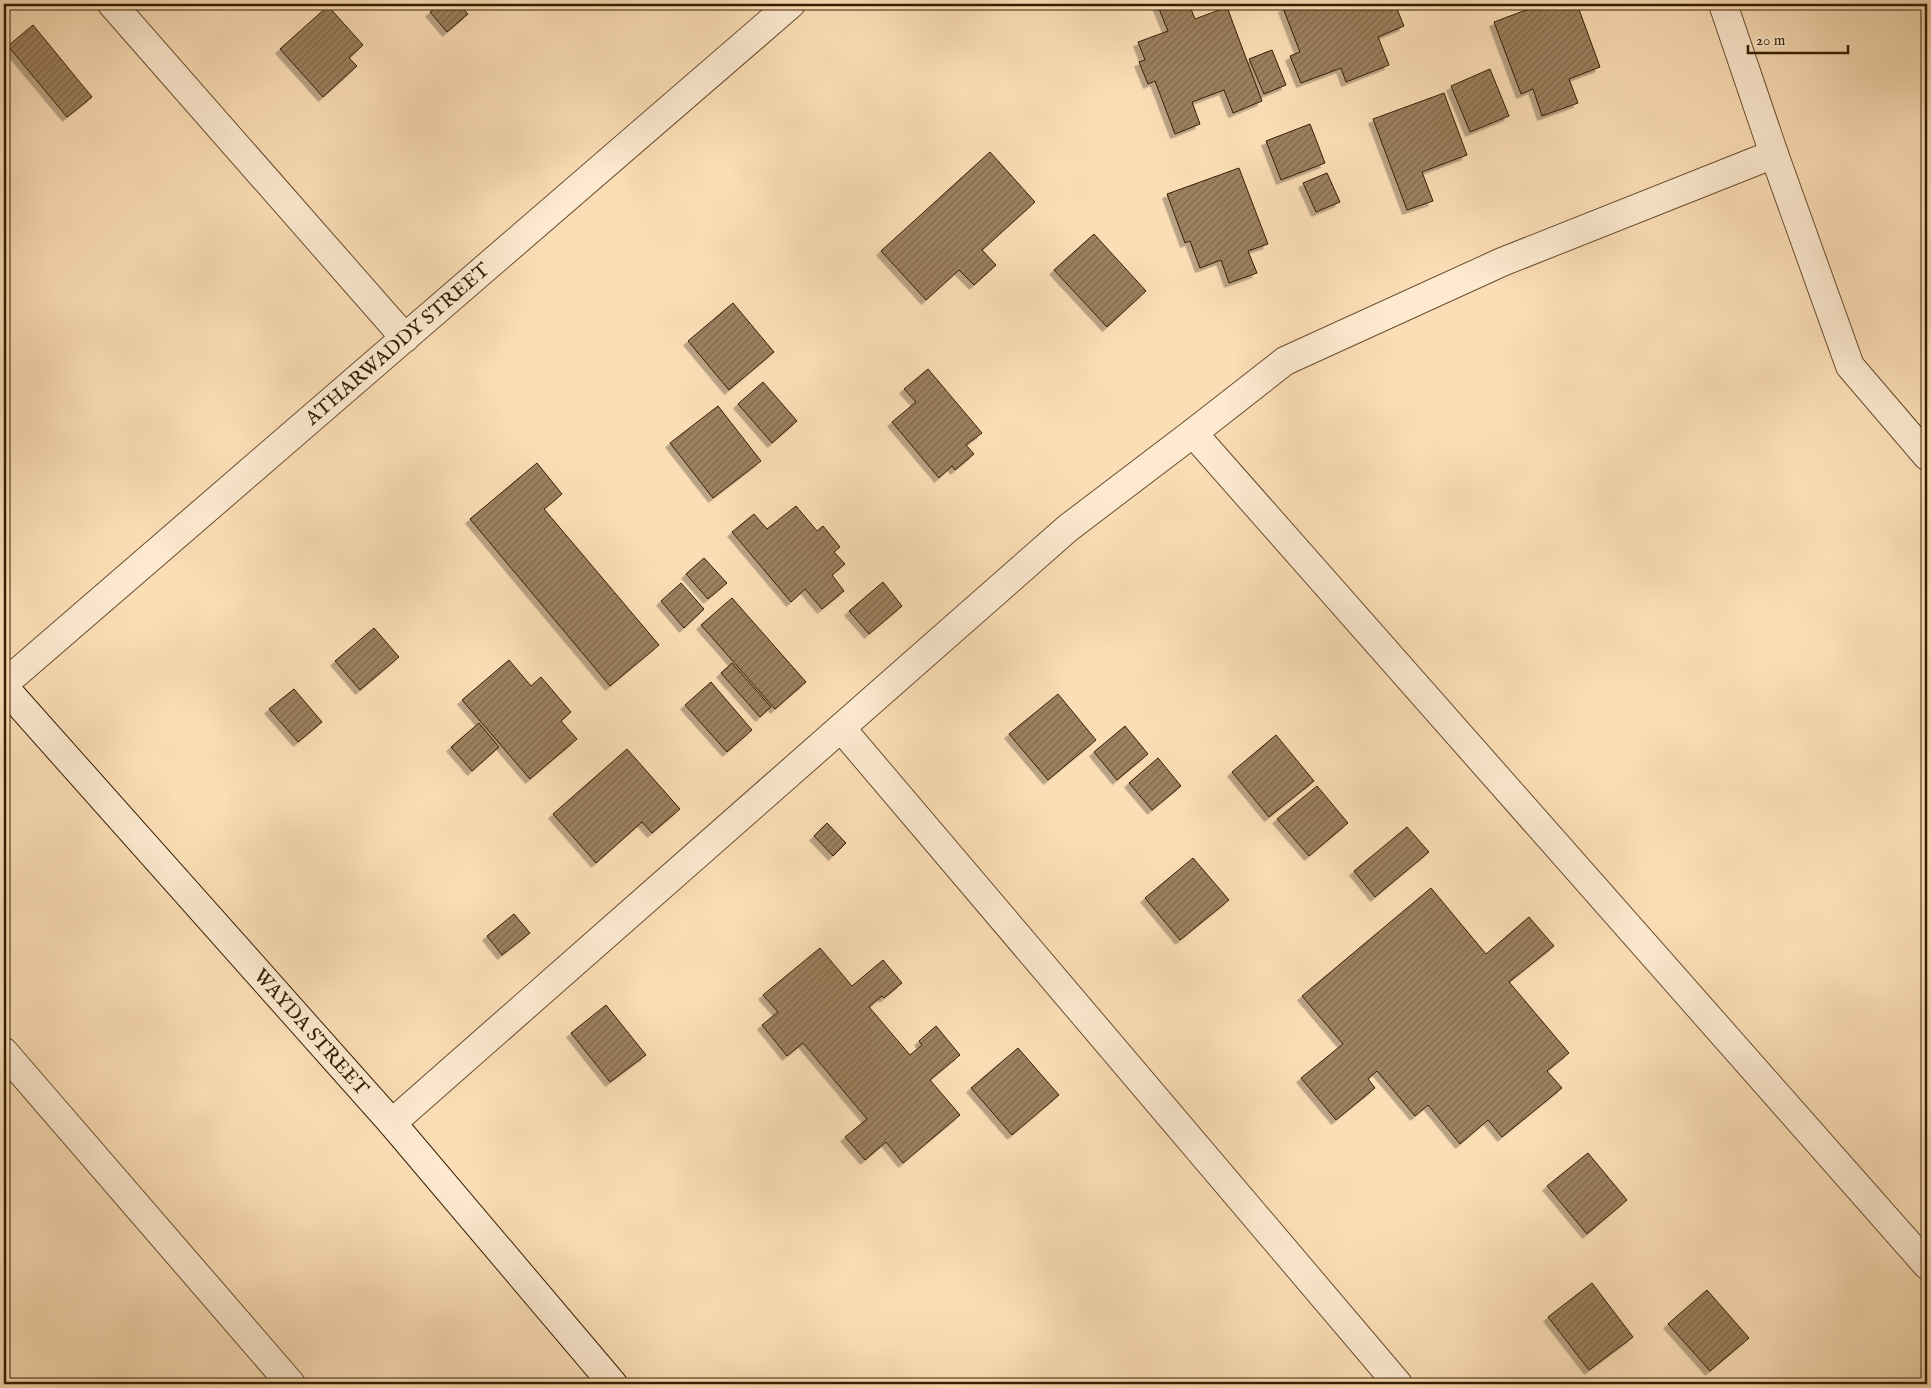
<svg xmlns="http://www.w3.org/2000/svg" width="1931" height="1388" font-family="'IM FELL English',serif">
<defs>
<pattern id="building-hatch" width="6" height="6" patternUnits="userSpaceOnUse" patternTransform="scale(1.25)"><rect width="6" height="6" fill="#9d8160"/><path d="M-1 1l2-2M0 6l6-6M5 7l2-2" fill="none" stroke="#81694d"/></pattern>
<filter id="shadow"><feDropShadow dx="-4.5" dy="4.5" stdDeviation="0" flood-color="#0004"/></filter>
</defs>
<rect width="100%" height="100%" fill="#fcdeb6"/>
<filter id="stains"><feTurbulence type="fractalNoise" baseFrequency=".004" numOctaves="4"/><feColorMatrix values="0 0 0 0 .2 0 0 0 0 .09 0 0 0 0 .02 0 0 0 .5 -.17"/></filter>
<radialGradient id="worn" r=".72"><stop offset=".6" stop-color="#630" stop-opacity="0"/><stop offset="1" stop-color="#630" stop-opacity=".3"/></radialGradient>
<g fill="url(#building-hatch)" stroke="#361d03" filter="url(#shadow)">
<polygon points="440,4 459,4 468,14 447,32 430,12"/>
<polygon points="1157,4 1189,4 1195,19 1227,7 1262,101 1233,113 1224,90 1192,102 1200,124 1175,134 1155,81 1148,84 1139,62 1145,60 1138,42 1168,31"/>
<polygon points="1293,4 1355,4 1357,8 1367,4 1395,4 1404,26 1378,37 1389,65 1346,82 1341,68 1301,83 1290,56 1300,52 1283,8"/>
<polygon points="1542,4 1577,4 1600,67 1569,79 1578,103 1542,116 1533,89 1521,94 1494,22"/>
<polygon points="328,6 363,45 349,58 357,66 323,97 280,49"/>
<polygon points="33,25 92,97 67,117 8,46"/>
<polygon points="1272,50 1286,85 1264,94 1249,59"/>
<polygon points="1490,69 1509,116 1470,132 1451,86"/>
<polygon points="1444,93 1467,155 1422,172 1433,201 1407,210 1373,119"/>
<polygon points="1310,124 1325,163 1281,180 1266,141"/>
<polygon points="990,152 1035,202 982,250 996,265 974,285 959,270 926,300 881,251"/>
<polygon points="1239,168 1268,244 1248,251 1257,273 1229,283 1221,260 1200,268 1190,241 1185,243 1167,194"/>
<polygon points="1327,173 1340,202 1316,212 1303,183"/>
<polygon points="1094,234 1146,291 1107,327 1054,270"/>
<polygon points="733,303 774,352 729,390 688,341"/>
<polygon points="928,369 982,433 966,445 974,454 955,470 952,466 939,478 892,422 916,402 904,389"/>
<polygon points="763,382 797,421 772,443 738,404"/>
<polygon points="718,406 761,461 713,498 670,443"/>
<polygon points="537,463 562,494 544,509 659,645 610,686 470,519"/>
<polygon points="796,506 817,531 823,526 840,547 834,552 845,564 832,575 844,591 822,609 805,589 791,602 732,532 754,514 767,529"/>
<polygon points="704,558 727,583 708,599 686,574"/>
<polygon points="883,582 902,606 869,634 849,611"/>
<polygon points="681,583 704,609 684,628 661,601"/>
<polygon points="732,598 806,682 775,709 701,625"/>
<polygon points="374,628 399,657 360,690 335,661"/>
<polygon points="509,660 531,686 541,677 571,712 561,721 577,739 530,779 462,700"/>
<polygon points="732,663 771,707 760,717 721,673"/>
<polygon points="711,682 752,730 727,752 685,705"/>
<polygon points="294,689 322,722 298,742 269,709"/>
<polygon points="1058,694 1096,740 1048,780 1009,734"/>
<polygon points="479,723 499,747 472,771 451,747"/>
<polygon points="1125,726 1148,754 1117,780 1094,752"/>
<polygon points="1276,735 1314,781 1269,817 1232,772"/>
<polygon points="627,749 680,809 652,833 642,822 596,863 553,814"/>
<polygon points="1158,758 1181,786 1152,810 1129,783"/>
<polygon points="1317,786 1348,823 1309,856 1277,819"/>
<polygon points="827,823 846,843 833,856 814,836"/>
<polygon points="1407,827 1429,852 1375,897 1354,871"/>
<polygon points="1193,858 1229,900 1180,940 1145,898"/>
<polygon points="1431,888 1486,954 1529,917 1554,946 1509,982 1569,1053 1547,1071 1562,1088 1502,1137 1488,1120 1460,1144 1428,1105 1415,1116 1377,1071 1368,1079 1375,1088 1336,1120 1301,1078 1343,1044 1302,996"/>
<polygon points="514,914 530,933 502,955 487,936"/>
<polygon points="820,948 852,986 883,960 902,983 884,998 882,996 869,1007 910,1055 922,1045 919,1041 936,1026 960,1055 930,1080 960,1115 903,1163 886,1142 865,1160 845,1137 867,1119 803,1043 787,1056 762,1025 778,1012 763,995"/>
<polygon points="606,1005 646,1055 610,1082 571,1033"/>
<polygon points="1018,1048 1059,1095 1012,1135 971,1088"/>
<polygon points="1588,1153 1627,1200 1587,1234 1547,1186"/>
<polygon points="1592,1283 1633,1337 1589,1370 1548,1317"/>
<polygon points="1707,1290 1749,1338 1710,1371 1668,1324"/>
</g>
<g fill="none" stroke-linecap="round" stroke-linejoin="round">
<g stroke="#684d30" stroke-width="30">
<g id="street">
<polyline points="112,4 405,338"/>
<polyline points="1723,4 1774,154 1850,366 1927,456"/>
<polyline points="1193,433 1927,1265"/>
<path id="s1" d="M 4,684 L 791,4"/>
<polyline points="841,728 1398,1384"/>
<polyline points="4,1052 291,1384"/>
<polyline points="392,1123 1068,528 1193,433 1285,361 1502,262 1774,154"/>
</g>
</g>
<g stroke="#361d03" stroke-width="30">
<g id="secondary">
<path id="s2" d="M 4,687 L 392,1123 L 613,1384"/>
</g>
</g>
<use href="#street" stroke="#fdead0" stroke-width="28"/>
<use href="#secondary" stroke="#fdead0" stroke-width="28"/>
</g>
<g text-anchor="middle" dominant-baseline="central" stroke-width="4" stroke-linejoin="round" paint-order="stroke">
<g font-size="20" fill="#361d03" stroke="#fdead0">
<text stroke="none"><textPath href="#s1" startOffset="520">ATHARWADDY STREET</textPath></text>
<text stroke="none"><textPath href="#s2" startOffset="462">WAYDA STREET</textPath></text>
</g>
</g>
<rect width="1931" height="1388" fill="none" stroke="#fcdeb6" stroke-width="20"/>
<rect x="5" y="5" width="1921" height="1378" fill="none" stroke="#361d03" stroke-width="2.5"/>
<rect x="10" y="10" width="1911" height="1368" fill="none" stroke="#361d03"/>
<path d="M1748 45v8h100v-8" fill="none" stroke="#361d03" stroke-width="2.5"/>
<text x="1756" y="45" font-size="15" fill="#361d03" stroke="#fdead0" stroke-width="4" paint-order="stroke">20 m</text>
<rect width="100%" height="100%" filter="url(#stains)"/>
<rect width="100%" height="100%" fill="url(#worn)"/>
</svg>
